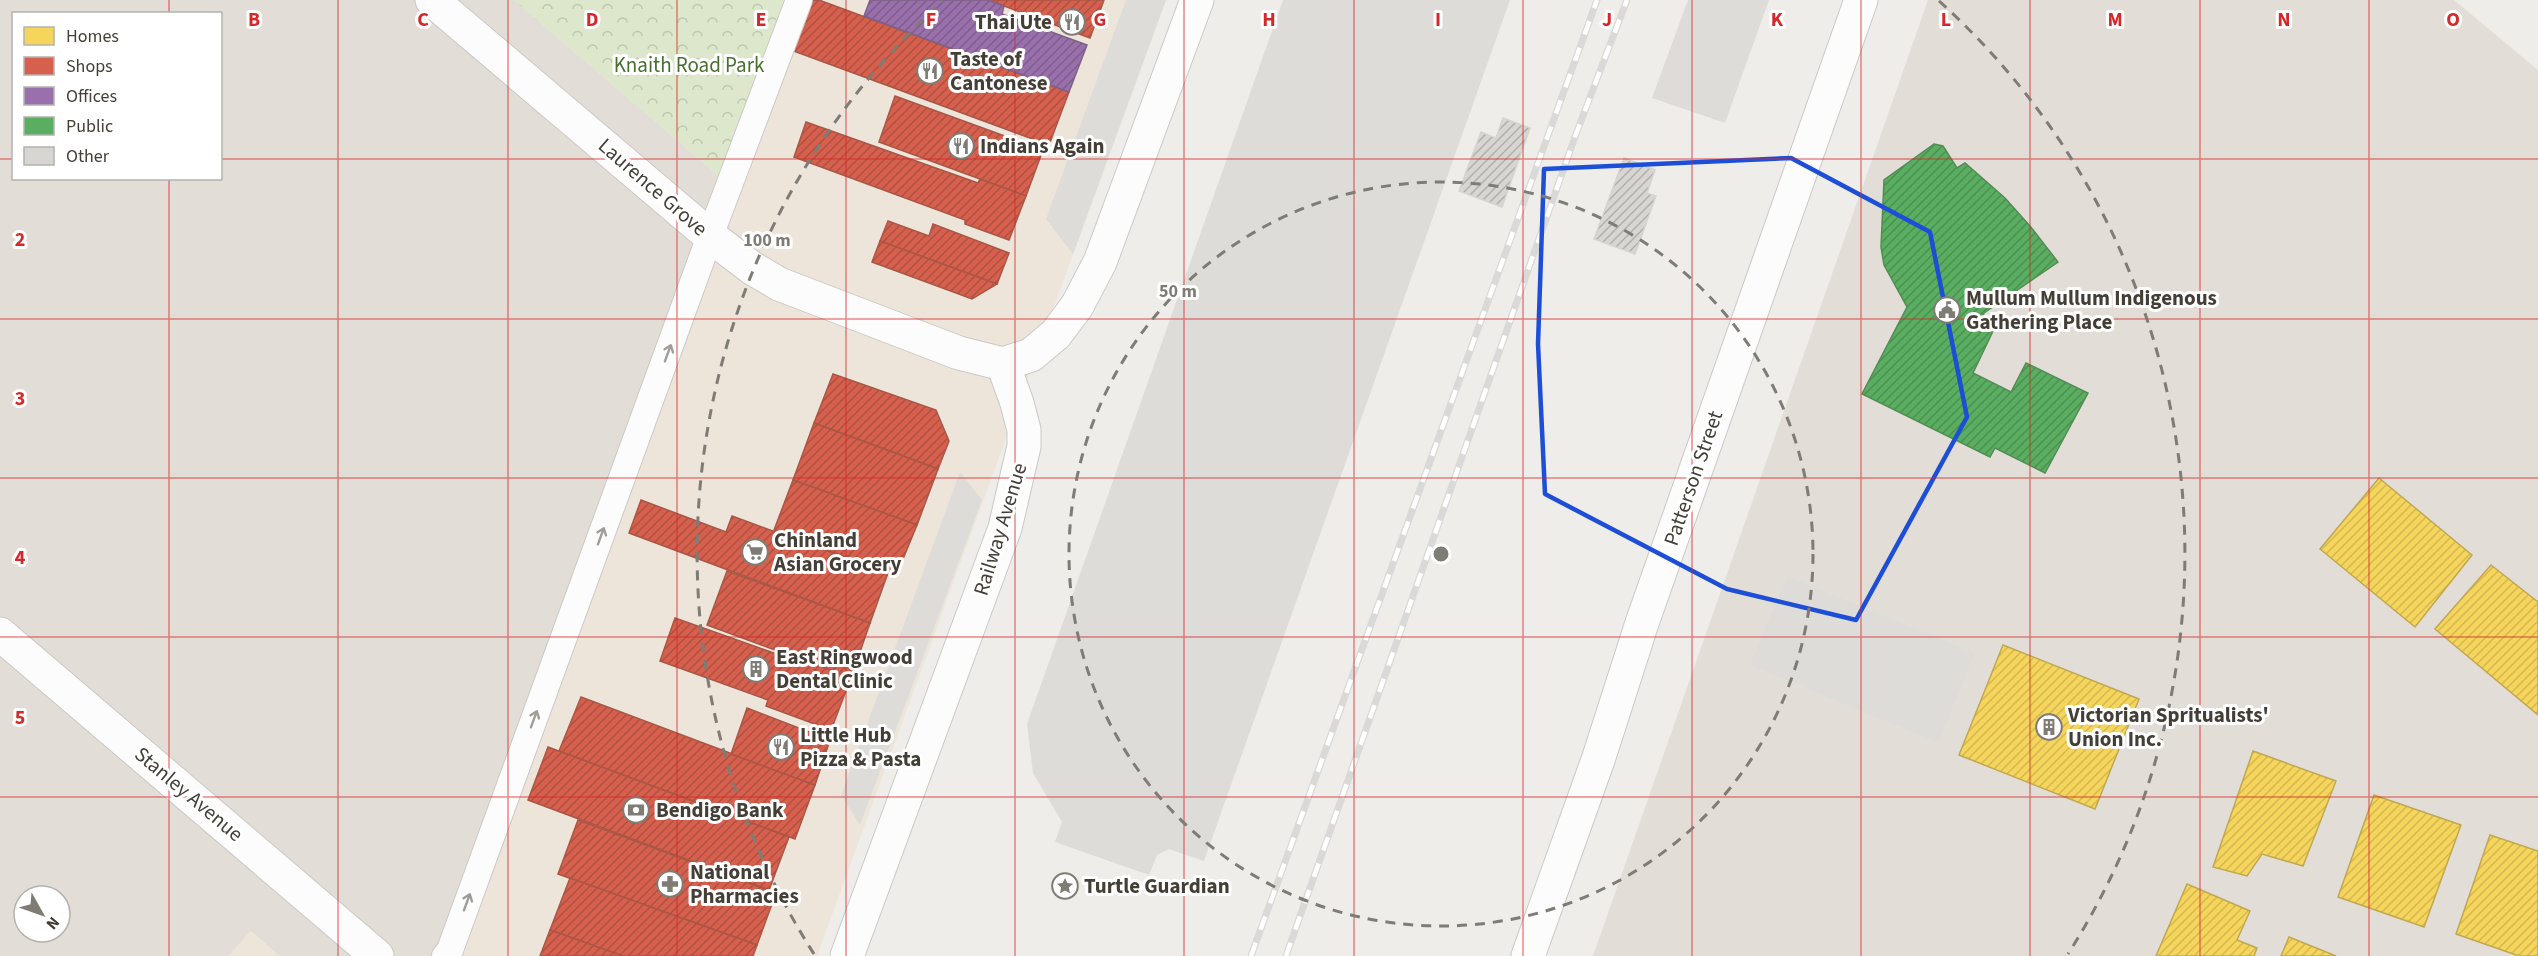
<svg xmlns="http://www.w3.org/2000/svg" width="2538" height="956" font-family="'Source Sans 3',sans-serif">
<defs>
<pattern id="park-crowns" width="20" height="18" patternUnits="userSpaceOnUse" patternTransform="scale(1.5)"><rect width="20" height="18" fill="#dce7cb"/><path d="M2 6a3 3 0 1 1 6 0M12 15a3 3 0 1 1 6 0" fill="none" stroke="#bec7af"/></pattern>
<pattern id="homes-hatch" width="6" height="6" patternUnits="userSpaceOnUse" patternTransform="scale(1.5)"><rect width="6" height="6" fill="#f6d55c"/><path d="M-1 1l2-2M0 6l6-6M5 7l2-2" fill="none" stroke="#d4b851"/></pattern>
<pattern id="shops-hatch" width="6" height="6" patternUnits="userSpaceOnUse" patternTransform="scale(1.5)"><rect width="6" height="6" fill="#d6604d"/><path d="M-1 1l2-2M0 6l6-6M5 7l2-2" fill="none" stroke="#af5141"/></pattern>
<pattern id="offices-hatch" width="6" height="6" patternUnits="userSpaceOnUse" patternTransform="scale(1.5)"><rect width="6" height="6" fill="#9970ab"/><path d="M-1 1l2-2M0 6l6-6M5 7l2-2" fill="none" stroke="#7e5d8c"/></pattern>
<pattern id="public-hatch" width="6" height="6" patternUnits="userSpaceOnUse" patternTransform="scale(1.5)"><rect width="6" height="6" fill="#5aae61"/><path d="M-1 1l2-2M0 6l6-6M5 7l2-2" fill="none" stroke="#4c8f51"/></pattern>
<pattern id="building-hatch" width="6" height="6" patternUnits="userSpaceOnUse" patternTransform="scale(1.5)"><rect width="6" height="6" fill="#d8d6d2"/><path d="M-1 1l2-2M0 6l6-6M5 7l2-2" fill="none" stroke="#b1afab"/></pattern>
</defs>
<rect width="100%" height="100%" fill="#eeede9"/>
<g fill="#e2ded7" fill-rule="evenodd">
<path d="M 0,0 L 514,0 L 719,176 L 446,922 L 440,956 L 279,956 L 251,931 L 229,956 L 0,956 ZM 14,14 L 220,14 L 220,178 L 14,178 ZM 24,896 L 60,896 L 60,932 L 24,932 Z"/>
<polygon points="1928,0 2454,0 2538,70 2538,956 1593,956"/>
</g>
<g fill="#ede5da">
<polygon points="784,0 1166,0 817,956 440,956 446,922"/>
<polygon points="250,931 279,956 229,956"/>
</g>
<polygon fill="url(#park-crowns)" points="514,0 784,0 719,176"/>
<g fill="#dedcd9">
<polygon points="1126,0 1166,0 1073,254 1046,219"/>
<polygon points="1283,0 1510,0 1204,861 1169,849 1157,855 1149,875 1055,842 1062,822 1033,773 1027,724"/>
<polygon points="1688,0 1769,0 1725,123 1652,98"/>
<polygon points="960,472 982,500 860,825 841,795"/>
<polygon points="1787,576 1975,653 1938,743 1750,665"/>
</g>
<g fill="url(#homes-hatch)" stroke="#c0a851" stroke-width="1.5">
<polygon points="2379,478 2472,555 2415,627 2320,549"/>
<polygon points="2491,565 2538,602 2538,715 2435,629"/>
<polygon points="2003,645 2139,699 2095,809 1959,755"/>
<polygon points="2253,751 2336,781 2303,866 2262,854 2247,876 2213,867"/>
<polygon points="2374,795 2461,825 2424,927 2338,897"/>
<polygon points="2490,835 2538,851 2538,956 2519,956 2456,934"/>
<polygon points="2187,884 2250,911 2237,940 2257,948 2254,956 2156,956"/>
<polygon points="2289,937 2336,956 2281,956"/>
</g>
<g fill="url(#shops-hatch)" stroke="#aa5646" stroke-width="1.5">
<polygon points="808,0 819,0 1069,92 1049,145 791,50"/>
<polygon points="988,0 1104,0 1090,38"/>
<polygon points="895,96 1043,150 1026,196 879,142"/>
<polygon points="806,122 978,183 980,179 1026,196 1009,240 965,224 965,220 794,157"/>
<polygon points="888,221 929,236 933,224 1009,253 997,284 880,241"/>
<polygon points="880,241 997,284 972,299 872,262"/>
<polygon points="833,374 936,410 949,441 938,469 814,423"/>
<polygon points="814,423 938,469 917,525 793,480"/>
<polygon points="793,480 917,525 896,576 774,530"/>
<polygon points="641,500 726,532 732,516 888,573 870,623 629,533"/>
<polygon points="727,571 870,623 851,678 707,625"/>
<polygon points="675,618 785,657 786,653 851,678 831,730 766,706 768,700 660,661"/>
<polygon points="581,697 815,785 795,839 559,751"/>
<polygon points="747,708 830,740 815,785 731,754"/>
<polygon points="548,747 789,837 769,890 528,800"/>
<polygon points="578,820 776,893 757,945 558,874"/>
<polygon points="570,878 757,945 753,956 623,956 550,930"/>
<polygon points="550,930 623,956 540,956"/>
</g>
<polygon fill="url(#offices-hatch)" stroke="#7f6188" stroke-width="1.5" points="870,0 988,0 1004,6 1002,14 1087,45 1069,92 864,16"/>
<polygon fill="url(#public-hatch)" stroke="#538c54" stroke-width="1.5" points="1934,144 1943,146 1957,168 1965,163 2005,198 2030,226 2058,262 1984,313 1980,322 1995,327 1973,373 2011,392 2026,363 2088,393 2045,473 1995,448 1990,457 1862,394 1907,307 1884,265 1881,247 1884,180"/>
<g fill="url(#building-hatch)" stroke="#d6d4cf" stroke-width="1.5">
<polygon points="1503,118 1530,128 1502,207 1459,191 1481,132 1496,138"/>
<polygon points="1624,158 1655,170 1647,193 1656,196 1635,254 1594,239"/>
</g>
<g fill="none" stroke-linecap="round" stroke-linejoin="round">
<g stroke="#cbc9c5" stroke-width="28">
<polyline id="service" points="445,956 450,950 710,236 799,0"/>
</g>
<g stroke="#cbc9c5" stroke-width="35">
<g id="minor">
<polyline points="432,0 710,236 752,268 779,284 959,353 1003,364"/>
<polyline points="1003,364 1031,355 1056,334 1077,306 1100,262 1197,0"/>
<polyline points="0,634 377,956"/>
<polyline points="847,956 1005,528 1024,446 1024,430 1017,403 1003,364"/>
<polyline points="1528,956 1599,757 1642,623 1861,0"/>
</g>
</g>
<use href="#service" stroke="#fcfcfc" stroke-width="26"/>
<use href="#minor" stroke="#fcfcfc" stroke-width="33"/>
<g stroke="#d9d9d8" stroke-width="7">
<g id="rail">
<polyline points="1251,956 1597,0"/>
<polyline points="1286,956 1576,134 1627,0"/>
</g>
</g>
<use href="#rail" stroke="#fff" stroke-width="4.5" stroke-dasharray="14" stroke-linecap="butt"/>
</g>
<defs><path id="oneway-shaft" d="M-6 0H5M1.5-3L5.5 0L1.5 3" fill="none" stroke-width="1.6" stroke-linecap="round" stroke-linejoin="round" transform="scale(1.5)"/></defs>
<g stroke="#a09d99">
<use href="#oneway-shaft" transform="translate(668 353) rotate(-70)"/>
<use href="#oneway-shaft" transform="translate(601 536) rotate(-70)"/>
<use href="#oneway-shaft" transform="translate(534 719) rotate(-70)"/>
<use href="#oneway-shaft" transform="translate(467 902) rotate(-70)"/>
</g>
<path fill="none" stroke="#1d4ed8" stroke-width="4.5" stroke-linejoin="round" d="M 1791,158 L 1930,232 L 1967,417 L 1856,620 L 1727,589 L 1545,494 L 1538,344 L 1544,169 Z"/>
<path fill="none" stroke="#d62828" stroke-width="1.5" stroke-opacity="0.55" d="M 169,0 L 169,14M 338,0 L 338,956M 508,0 L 508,956M 677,0 L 677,956M 846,0 L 846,956M 1015,0 L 1015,956M 1184,0 L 1184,956M 1354,0 L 1354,956M 1523,0 L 1523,956M 1692,0 L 1692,956M 1861,0 L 1861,956M 2030,0 L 2030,956M 2200,0 L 2200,956M 2369,0 L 2369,956M 0,159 L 14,159M 220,159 L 2538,159M 169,178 L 169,956M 0,319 L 2538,319M 0,478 L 2538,478M 0,637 L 2538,637M 0,797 L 2538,797"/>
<g fill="none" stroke="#7f7b75" stroke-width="3" stroke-dasharray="10 8">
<circle cx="1441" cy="554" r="372"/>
<path d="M814 954A744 744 0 0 1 943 1M1939 1A744 744 0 0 1 2068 954"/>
</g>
<defs>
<g id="restaurant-ring" transform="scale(1.35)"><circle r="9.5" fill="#fff" stroke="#7f7b75" stroke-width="1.5"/><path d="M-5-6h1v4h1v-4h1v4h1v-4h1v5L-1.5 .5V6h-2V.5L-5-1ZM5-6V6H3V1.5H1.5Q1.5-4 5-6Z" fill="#7f7b75"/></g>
<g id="civic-ring" transform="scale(1.35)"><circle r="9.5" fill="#fff" stroke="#7f7b75" stroke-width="1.5"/><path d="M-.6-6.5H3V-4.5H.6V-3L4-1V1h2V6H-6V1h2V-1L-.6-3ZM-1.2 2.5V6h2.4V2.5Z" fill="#7f7b75"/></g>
<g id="supermarket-ring" transform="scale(1.35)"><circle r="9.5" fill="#fff" stroke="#7f7b75" stroke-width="1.5"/><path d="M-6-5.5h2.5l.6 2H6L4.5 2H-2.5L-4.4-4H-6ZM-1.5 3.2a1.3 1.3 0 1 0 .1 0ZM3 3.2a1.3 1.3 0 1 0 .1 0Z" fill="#7f7b75"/></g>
<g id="building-ring" transform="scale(1.35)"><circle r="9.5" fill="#fff" stroke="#7f7b75" stroke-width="1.5"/><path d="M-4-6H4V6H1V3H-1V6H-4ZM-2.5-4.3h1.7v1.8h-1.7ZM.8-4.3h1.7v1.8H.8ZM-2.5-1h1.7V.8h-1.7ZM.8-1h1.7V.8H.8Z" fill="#7f7b75"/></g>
<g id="bank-ring" transform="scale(1.35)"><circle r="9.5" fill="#fff" stroke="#7f7b75" stroke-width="1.5"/><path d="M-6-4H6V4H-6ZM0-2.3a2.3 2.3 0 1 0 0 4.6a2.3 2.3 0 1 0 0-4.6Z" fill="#7f7b75"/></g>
<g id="pharmacy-ring" transform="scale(1.35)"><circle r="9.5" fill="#fff" stroke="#7f7b75" stroke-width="1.5"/><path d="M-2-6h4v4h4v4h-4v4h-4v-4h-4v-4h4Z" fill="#7f7b75"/></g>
<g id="sight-ring" transform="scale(1.35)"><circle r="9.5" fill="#fff" stroke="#7f7b75" stroke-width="1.5"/><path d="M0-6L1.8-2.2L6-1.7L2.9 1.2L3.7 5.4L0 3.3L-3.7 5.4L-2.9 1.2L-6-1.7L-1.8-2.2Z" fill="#7f7b75"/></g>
</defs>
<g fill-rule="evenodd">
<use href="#restaurant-ring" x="1072" y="22"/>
<use href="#restaurant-ring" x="930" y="71"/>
<use href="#restaurant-ring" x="961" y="146"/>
<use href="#civic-ring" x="1947" y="310"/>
<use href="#supermarket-ring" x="755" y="552"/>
<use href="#building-ring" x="756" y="669"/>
<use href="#building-ring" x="2049" y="727"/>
<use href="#restaurant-ring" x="781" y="747"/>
<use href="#bank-ring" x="636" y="810"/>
<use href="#pharmacy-ring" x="670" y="884"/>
<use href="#sight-ring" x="1065" y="886"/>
</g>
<g text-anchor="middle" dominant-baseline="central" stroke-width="6" stroke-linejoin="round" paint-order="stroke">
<g font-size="21" font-weight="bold" fill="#433e36" stroke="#fff" text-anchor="start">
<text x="1052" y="22" text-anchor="end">Thai Ute</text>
<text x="950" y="59">Taste of<tspan x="950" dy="24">Cantonese</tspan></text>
<text x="980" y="146">Indians Again</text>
<text x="1966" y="298">Mullum Mullum Indigenous<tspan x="1966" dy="24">Gathering Place</tspan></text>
<text x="774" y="540">Chinland<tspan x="774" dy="24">Asian Grocery</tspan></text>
<text x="776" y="657">East Ringwood<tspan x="776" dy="24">Dental Clinic</tspan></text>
<text x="2068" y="715">Victorian Spritualists'<tspan x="2068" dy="24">Union Inc.</tspan></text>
<text x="800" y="735">Little Hub<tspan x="800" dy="24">Pizza &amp; Pasta</tspan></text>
<text x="656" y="810">Bendigo Bank</text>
<text x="690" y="872">National<tspan x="690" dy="24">Pharmacies</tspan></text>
<text x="1084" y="886">Turtle Guardian</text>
</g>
<g font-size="21" fill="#486f2f" stroke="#fff">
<text x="689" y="65">Knaith Road Park</text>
</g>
<g font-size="21" fill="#433e36" stroke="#fff">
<text transform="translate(653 187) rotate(41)">Laurence Grove</text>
<text transform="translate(1693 478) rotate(-71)">Patterson Street</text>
<text transform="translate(1000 529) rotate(-73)">Railway Avenue</text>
<text transform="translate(189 794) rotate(40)">Stanley Avenue</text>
</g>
</g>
<g font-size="20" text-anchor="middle" font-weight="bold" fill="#d62828" stroke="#fff" stroke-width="6" stroke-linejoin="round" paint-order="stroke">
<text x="254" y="26">B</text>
<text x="423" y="26">C</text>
<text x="592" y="26">D</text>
<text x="761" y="26">E</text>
<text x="931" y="26">F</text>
<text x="1100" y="26">G</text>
<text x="1269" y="26">H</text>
<text x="1438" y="26">I</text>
<text x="1607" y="26">J</text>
<text x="1777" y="26">K</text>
<text x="1946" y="26">L</text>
<text x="2115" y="26">M</text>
<text x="2284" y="26">N</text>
<text x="2453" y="26">O</text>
<text x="20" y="246">2</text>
<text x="20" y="405">3</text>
<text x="20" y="564">4</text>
<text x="20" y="724">5</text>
</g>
<circle cx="1441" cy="554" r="9" fill="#7f7b75" stroke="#fff" stroke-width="3"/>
<g font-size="18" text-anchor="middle" font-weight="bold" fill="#7f7b75" stroke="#fff" stroke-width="6" stroke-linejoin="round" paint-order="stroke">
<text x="767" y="246">100 m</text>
<text x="1178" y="297">50 m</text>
</g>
<rect x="12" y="12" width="210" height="168" fill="#ffffff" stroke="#b4b2af" stroke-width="1.5"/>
<rect x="24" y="27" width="30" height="18" fill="#f6d55c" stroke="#b4b2af" stroke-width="1.5"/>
<text x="66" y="42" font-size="18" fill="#433e36">Homes</text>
<rect x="24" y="57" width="30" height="18" fill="#d6604d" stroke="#b4b2af" stroke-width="1.5"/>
<text x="66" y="72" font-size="18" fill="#433e36">Shops</text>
<rect x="24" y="87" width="30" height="18" fill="#9970ab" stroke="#b4b2af" stroke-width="1.5"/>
<text x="66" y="102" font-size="18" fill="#433e36">Offices</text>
<rect x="24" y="117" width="30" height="18" fill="#5aae61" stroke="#b4b2af" stroke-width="1.5"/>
<text x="66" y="132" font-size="18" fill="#433e36">Public</text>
<rect x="24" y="147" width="30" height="18" fill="#d8d6d2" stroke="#b4b2af" stroke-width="1.5"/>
<text x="66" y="162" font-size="18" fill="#433e36">Other</text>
<g transform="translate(42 914) rotate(130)"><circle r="28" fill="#ffffff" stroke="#b4b2af" stroke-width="1.5"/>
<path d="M0-4.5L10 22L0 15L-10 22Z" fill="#7f7b75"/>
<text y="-9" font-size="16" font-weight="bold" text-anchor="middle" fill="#433e36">N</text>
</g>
</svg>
